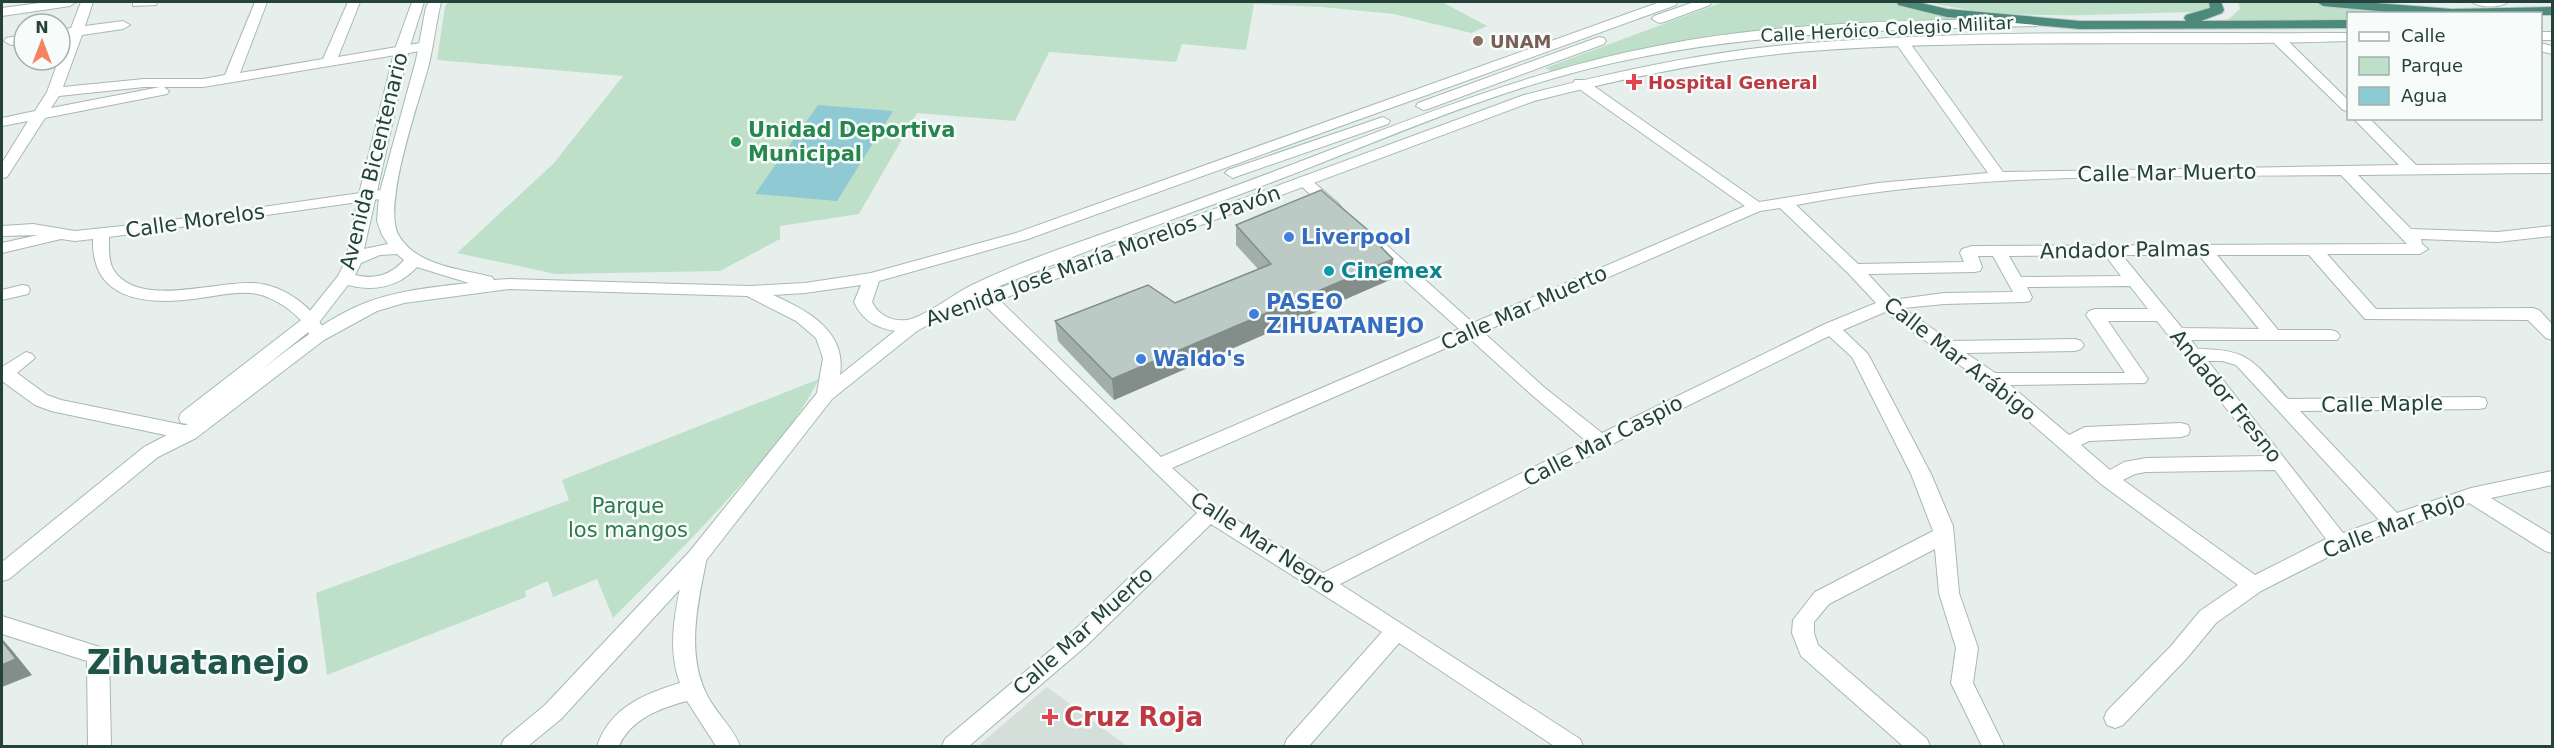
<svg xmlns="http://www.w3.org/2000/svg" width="2554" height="748" font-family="'DejaVu Sans',sans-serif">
<rect width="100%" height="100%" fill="#e6efeb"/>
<polygon fill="#d4dfda" points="1047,687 1127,746 978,746"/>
<g fill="#bfe0c8">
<polygon points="448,2 1442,2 1487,26 1471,33 1394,14 1321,7 1254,4 1246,50 1182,44 1176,62 1049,52 1015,121 917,113 859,214 780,226 780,239 720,271 556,274 457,253 554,163 623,76 437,60 445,7"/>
<path d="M 1723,2 L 1897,2 L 1922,11 L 1969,23 C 1880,21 1791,25 1703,39 C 1659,46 1616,56 1572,65 L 1551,71 L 1545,68 Z"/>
<path d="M 1928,2 L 2210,2 L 2211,7 L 2198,12 C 2110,13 2014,23 1928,2 Z"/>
<polygon points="2238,2 2315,2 2413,13 2348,14 2348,21 2216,22 2229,19 2240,9"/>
<path d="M 819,379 C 800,417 774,447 746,479 C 704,527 659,572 613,618 L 597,579 L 553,597 L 548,581 L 525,591 L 526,597 L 327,675 L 316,593 L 569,500 L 562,480 Z"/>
</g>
<polygon fill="#8ec9d4" points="818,105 893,111 837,201 755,194"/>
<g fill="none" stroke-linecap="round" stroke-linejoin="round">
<g stroke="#a8b8b2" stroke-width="2">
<g id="minor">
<polygon points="47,2 76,2 70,6 2,16 2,8"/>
<path d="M 81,2 L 93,2 L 85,26 L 123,21 L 130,25 L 123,29 L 82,35 L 63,87 L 144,79 L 203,79 L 225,75 L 255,2 L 267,2 L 240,73 L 323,59 L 348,2 L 360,2 L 338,57 L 426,42 L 433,46 L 426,50 L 203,87 L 164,87 L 169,91 L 167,94 L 45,118 L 7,177 L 2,178 L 2,163 L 28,121 L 2,126 L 2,118 L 35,111 L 47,92 L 67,37 L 60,38 L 60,30 L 71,28 ZM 144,87 L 160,87 L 51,108 L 59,96 Z"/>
<polygon points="133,2 157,2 156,5 133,6"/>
<polygon points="2277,34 2282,35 2348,100 2348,111 2343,110 2272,41 2270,38"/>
<polygon points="24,35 24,43 11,45 4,41 6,38"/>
<path d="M 1902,38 L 1907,39 L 2003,172 L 2399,165 L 2353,118 L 2369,118 L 2416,165 L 2552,164 L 2552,173 L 2358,175 L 2411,229 L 2498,232 L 2552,226 L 2552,236 L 2498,242 L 2421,239 L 2422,244 L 2428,249 L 2420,254 L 2327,254 L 2376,309 L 2533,308 L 2539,310 L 2552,324 L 2552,340 L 2546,338 L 2528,320 L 2365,319 L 2309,255 L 2217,255 L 2278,330 L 2331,330 L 2337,332 L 2340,336 L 2337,340 L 2191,340 L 2198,349 C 2251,349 2254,363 2288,399 L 2478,397 L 2485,398 L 2487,403 L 2485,408 L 2478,409 L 2300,411 L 2397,513 L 2471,488 L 2552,471 L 2552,485 L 2491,498 L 2552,535 L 2552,553 L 2545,551 L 2469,503 L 2346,548 L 2261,591 L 2216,623 L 2187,658 L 2123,725 L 2115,728 L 2107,725 L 2104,718 L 2107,711 L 2171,646 L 2200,611 L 2238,585 L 2101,484 L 1985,383 L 1885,312 L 1843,330 L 1868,354 L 1931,474 L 1953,526 L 1959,593 L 1978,648 L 1973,683 L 2004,746 L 1982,746 L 1951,683 L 1956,648 L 1939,593 L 1935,549 L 1829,604 L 1814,622 L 1814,633 L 1818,645 L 1927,739 L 1930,746 L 1903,746 L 1801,656 L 1792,633 L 1793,620 L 1815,592 L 1933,531 L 1911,474 L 1852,357 L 1829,336 L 1667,416 L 1340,584 L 1580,739 L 1583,746 L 1554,746 L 1399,643 L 1309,746 L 1284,746 L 1287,739 L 1382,632 L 1211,524 L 1086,646 L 969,746 L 942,746 L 945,739 L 1070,634 L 1197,513 L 972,293 L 970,289 L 972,285 L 984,285 L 1161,457 L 1459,329 L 1370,249 L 1368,245 L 1370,241 L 1382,241 L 1473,323 L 1745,206 L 1575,86 L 1573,83 L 1575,80 L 1585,80 L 1759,202 L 1878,183 L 1988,173 L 1895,42 ZM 2341,175 L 2407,244 L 1972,246 L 1962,249 L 1960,253 L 1964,262 L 1858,264 L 1796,205 C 1975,171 2160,177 2341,175 ZM 1780,208 L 1848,273 L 1876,303 L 1825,324 L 1602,433 L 1545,388 L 1483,332 L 1760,211 ZM 2105,255 L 2121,276 L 2021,277 L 2009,256 ZM 2122,255 L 2199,255 L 2259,329 L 2182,328 ZM 1978,256 L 1993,256 L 2013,292 L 1944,293 L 1892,300 L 1868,274 L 1974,272 L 1980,271 L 1982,267 ZM 2130,286 L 2148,309 L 2095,309 L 2089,311 L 2086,315 L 2125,373 L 1995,373 L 1966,353 L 2075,351 L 2081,349 L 2084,345 L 2081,341 L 2075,339 L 1950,341 L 1903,308 L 1944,304 L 2024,302 L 2030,301 L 2032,297 L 2027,287 ZM 2108,321 L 2157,321 L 2264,456 L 2146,458 L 2124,462 L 2110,470 L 2081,445 L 2089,441 L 2181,437 L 2188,435 L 2190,430 L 2188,425 L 2181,423 L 2085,427 L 2069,435 L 2010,385 L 2145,383 L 2148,379 ZM 1469,338 L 1533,396 L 1586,441 L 1323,573 L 1217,508 L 1172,468 ZM 2208,361 L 2222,361 L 2236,365 L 2379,520 L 2343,533 ZM 2275,470 L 2326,539 L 2255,575 L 2123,480 L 2135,474 L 2146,472 Z"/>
<polygon points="1305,177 1310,179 1339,204 1341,207 1339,210 1327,210 1300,185 1297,182 1300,179"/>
<path d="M 388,189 L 394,191 L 396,194 L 394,197 L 109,237 C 109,247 108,260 113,269 C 137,309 214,281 252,283 C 283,284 316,308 327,336 L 324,340 L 312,340 C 309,335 307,329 304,324 C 294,311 273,297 257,294 C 237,290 213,297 193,299 C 145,305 91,300 93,239 L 75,241 L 61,239 L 2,253 L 2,243 L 38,235 L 2,236 L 2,226 L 33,224 L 75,231 L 151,223 Z"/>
<polygon points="22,285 28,286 30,290 28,294 2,300 2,290"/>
<polygon points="26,352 32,354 35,358 17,373 47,395 61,400 189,426 196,428 198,433 196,438 189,440 51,411 35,405 2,381 2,367"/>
<polygon points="2,616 106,649 109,655 111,746 88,746 87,661 2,634"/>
</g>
</g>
<g stroke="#a8b8b2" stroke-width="2">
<g id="tertiary">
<polygon points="2540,43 2552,46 2552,54 2540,51"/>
<path d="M 697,549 L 704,551 L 707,557 C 698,602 685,654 708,697 C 717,714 734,729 740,746 L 716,746 L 687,701 C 660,708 631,719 619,746 L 597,746 C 610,708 643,694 680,683 C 665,644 678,597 687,557 L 690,551 Z"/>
</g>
</g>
<g stroke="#a4bbb3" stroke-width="2">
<g id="secondary">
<path d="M 412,2 L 424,2 L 409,49 L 364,249 L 388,244 L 382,235 L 377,221 L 379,195 L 416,60 L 426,7 L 429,2 L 441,2 C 436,22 434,43 429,64 C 420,99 381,207 399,236 C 417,266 461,269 492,277 L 494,280 L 509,279 L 749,286 L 805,283 L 871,273 L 1016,233 L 1660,2 L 1677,2 L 1676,5 L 1028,239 L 879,281 L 872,302 C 878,315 892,322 907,320 C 923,318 955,293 972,285 C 1021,261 1075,244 1127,225 C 1179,206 1231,188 1283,168 C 1406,121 1527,71 1657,46 C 1782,21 1910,21 2037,18 L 2044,22 L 2037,26 C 1878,30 1720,32 1565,75 C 1457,105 1354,152 1249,191 C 1183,216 1117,239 1052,265 C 1029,275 1003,283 981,295 L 1524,95 C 1617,71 1713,50 1809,43 C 1987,29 2170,34 2348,33 L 2348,41 C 2169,47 1989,38 1810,51 C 1717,58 1624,78 1534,101 L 986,305 L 974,305 L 973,299 L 917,331 L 832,399 L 704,563 L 561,719 L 528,746 L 501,746 L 504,739 L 545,705 L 690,551 L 817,393 L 823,358 L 816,338 L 796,321 L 747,296 L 509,289 L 404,303 L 377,311 L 324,340 L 196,438 L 158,457 L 9,579 L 2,581 L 2,562 L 144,447 L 188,424 L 181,423 L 179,418 L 181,413 L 305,317 L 338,276 L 346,260 L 358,198 L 395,49 ZM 397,254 L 404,260 C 391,275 375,280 355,275 L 361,263 L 380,255 ZM 417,267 L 469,283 C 435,287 398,290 365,303 C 327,318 293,346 261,370 L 317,325 L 348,285 C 373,292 399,287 417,267 ZM 861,285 L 854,302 C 863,321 875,327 895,331 L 840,375 C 847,331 807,310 773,295 L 805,293 Z"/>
<polygon points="1694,2 1711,2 1710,5 1664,22 1659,23 1652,19 1654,16"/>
<path d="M 2472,2 L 2508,2 C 2500,8 2480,8 2472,2 Z"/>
<rect x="2540" y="32" width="12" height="8"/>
<polygon points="1599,37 1604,38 1606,41 1604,44 1428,109 1423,110 1416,106 1418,103"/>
<polygon points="1383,117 1390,121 1388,124 1238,176 1233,178 1225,173 1228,170"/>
</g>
</g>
<g stroke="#c2cac8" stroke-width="2">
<g id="trunk">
<polygon points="1897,2 1917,2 1947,9 2080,21 2186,21 2184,18 2186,15 2210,8 2209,2 2221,2 2224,10 2222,13 2201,21 2348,20 2348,28 2080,29 1947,17 1898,5"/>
<polygon points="2317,2 2363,2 2452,9 2552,7 2552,15 2412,14 2323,6"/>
</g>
</g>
<use href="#minor" fill="#fff" fill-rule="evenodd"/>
<use href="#tertiary" fill="#fff" fill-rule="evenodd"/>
<use href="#secondary" fill="#fff" fill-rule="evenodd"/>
<use href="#trunk" fill="#4c8a7c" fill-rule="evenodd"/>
</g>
<polygon fill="#a1aea9" points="1236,225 1383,249 1392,279 1114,400 1058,341 1055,321 1175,303 1258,269 1236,245"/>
<g fill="#838d89">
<polygon points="1383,243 1382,263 1393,259 1392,279 1114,400 1112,379 1381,247"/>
<polygon points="2,639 11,649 32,675 2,687"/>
</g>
<g fill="#bbcac4" stroke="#838d89" stroke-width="1.5">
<polygon points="1321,190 1383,243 1381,247 1393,259 1112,379 1055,321 1148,285 1175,303 1271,264 1236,225"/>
<polygon points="2,641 16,659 2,665"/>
</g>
<circle fill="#8d6e63" stroke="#f7fbf9" stroke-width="2" cx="1478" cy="41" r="6"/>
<g fill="#e0444e" stroke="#f7fbf9" stroke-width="2">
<path d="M1631 73h6v6h6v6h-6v6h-6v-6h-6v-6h6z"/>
<path d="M1047 708h6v6h6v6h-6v6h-6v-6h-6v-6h6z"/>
</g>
<circle fill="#2e9e5b" stroke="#f7fbf9" stroke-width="2" cx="736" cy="142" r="6"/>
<g fill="#3f7fe0" stroke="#f7fbf9" stroke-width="2">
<circle cx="1289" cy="237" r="6"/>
<circle cx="1254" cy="314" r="6"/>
<circle cx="1141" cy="359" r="6"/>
</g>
<circle fill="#0f9aa8" stroke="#f7fbf9" stroke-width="2" cx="1329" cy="271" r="6"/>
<g text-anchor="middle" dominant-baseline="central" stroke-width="5" stroke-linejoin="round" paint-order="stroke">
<g font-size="18" fill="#24423a" stroke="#f7fbf9">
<text transform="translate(1887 29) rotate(-3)">Calle Heróico Colegio Militar</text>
</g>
<g font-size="18" font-weight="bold" fill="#785e54" stroke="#f7fbf9" text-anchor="start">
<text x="1490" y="41">UNAM</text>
</g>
<g font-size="18" font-weight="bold" fill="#be3a42" stroke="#f7fbf9" text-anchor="start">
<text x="1648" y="82">Hospital General</text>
</g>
<g font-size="21" font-weight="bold" fill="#27864d" stroke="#f7fbf9" text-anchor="start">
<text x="748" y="130">Unidad Deportiva<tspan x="748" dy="24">Municipal</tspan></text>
</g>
<g font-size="21" fill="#24423a" stroke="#f7fbf9">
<text transform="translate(374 161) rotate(-76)">Avenida Bicentenario</text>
<text transform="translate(2167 173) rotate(-1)">Calle Mar Muerto</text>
<text transform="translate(195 221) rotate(-8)">Calle Morelos</text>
<text transform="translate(2125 250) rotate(-1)">Andador Palmas</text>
<text transform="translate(1103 256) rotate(-20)">Avenida José María Morelos y Pavón</text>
<text transform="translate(1524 308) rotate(-24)">Calle Mar Muerto</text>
<text transform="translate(1960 359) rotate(38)">Calle Mar Arábigo</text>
<text transform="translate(2226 396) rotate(51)">Andador Fresno</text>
<text transform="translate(2382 404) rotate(-1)">Calle Maple</text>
<text transform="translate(1603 441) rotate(-27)">Calle Mar Caspio</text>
<text transform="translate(2394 525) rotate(-21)">Calle Mar Rojo</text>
<text transform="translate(1263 543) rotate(33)">Calle Mar Negro</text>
<text transform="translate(1083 631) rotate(-42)">Calle Mar Muerto</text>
</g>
<g font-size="21" font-weight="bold" fill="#366cbe" stroke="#f7fbf9" text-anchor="start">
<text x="1301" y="237">Liverpool</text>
<text x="1266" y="302">PASEO<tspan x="1266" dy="24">ZIHUATANEJO</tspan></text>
<text x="1153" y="359">Waldo's</text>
</g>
<g font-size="21" font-weight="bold" fill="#0d838f" stroke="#f7fbf9" text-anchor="start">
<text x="1341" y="271">Cinemex</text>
</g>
<g font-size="21" fill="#2d7a4b" stroke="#f7fbf9">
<text x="628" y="506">Parque<tspan x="628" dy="24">los mangos</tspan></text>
</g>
<g font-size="26" font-weight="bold" fill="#be3a42" stroke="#f7fbf9" text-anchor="start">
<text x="1064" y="717">Cruz Roja</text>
</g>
<g font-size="33" font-weight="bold" fill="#1f5548" stroke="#f7fbf9">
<text x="198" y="662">Zihuatanejo</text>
</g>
</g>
<rect width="2554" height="748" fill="none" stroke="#24423a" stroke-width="6"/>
<rect x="2347" y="12" width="195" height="108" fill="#f7fbf9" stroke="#a3b1ad" stroke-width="1.5"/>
<rect x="2359" y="32" width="30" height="9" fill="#ffffff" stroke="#a3b1ad" stroke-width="1.5"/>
<text x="2401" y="42" font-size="18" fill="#24423a">Calle</text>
<rect x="2359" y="57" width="30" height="18" fill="#bfe0c8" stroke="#a3b1ad" stroke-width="1.5"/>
<text x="2401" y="72" font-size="18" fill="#24423a">Parque</text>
<rect x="2359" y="87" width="30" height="18" fill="#8ec9d4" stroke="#a3b1ad" stroke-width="1.5"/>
<text x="2401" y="102" font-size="18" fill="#24423a">Agua</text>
<g transform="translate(42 42)"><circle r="28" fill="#f7fbf9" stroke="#a3b1ad" stroke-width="1.5"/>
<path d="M0-4.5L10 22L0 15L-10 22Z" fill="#f4845f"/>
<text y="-9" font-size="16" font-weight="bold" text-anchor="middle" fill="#24423a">N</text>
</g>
</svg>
